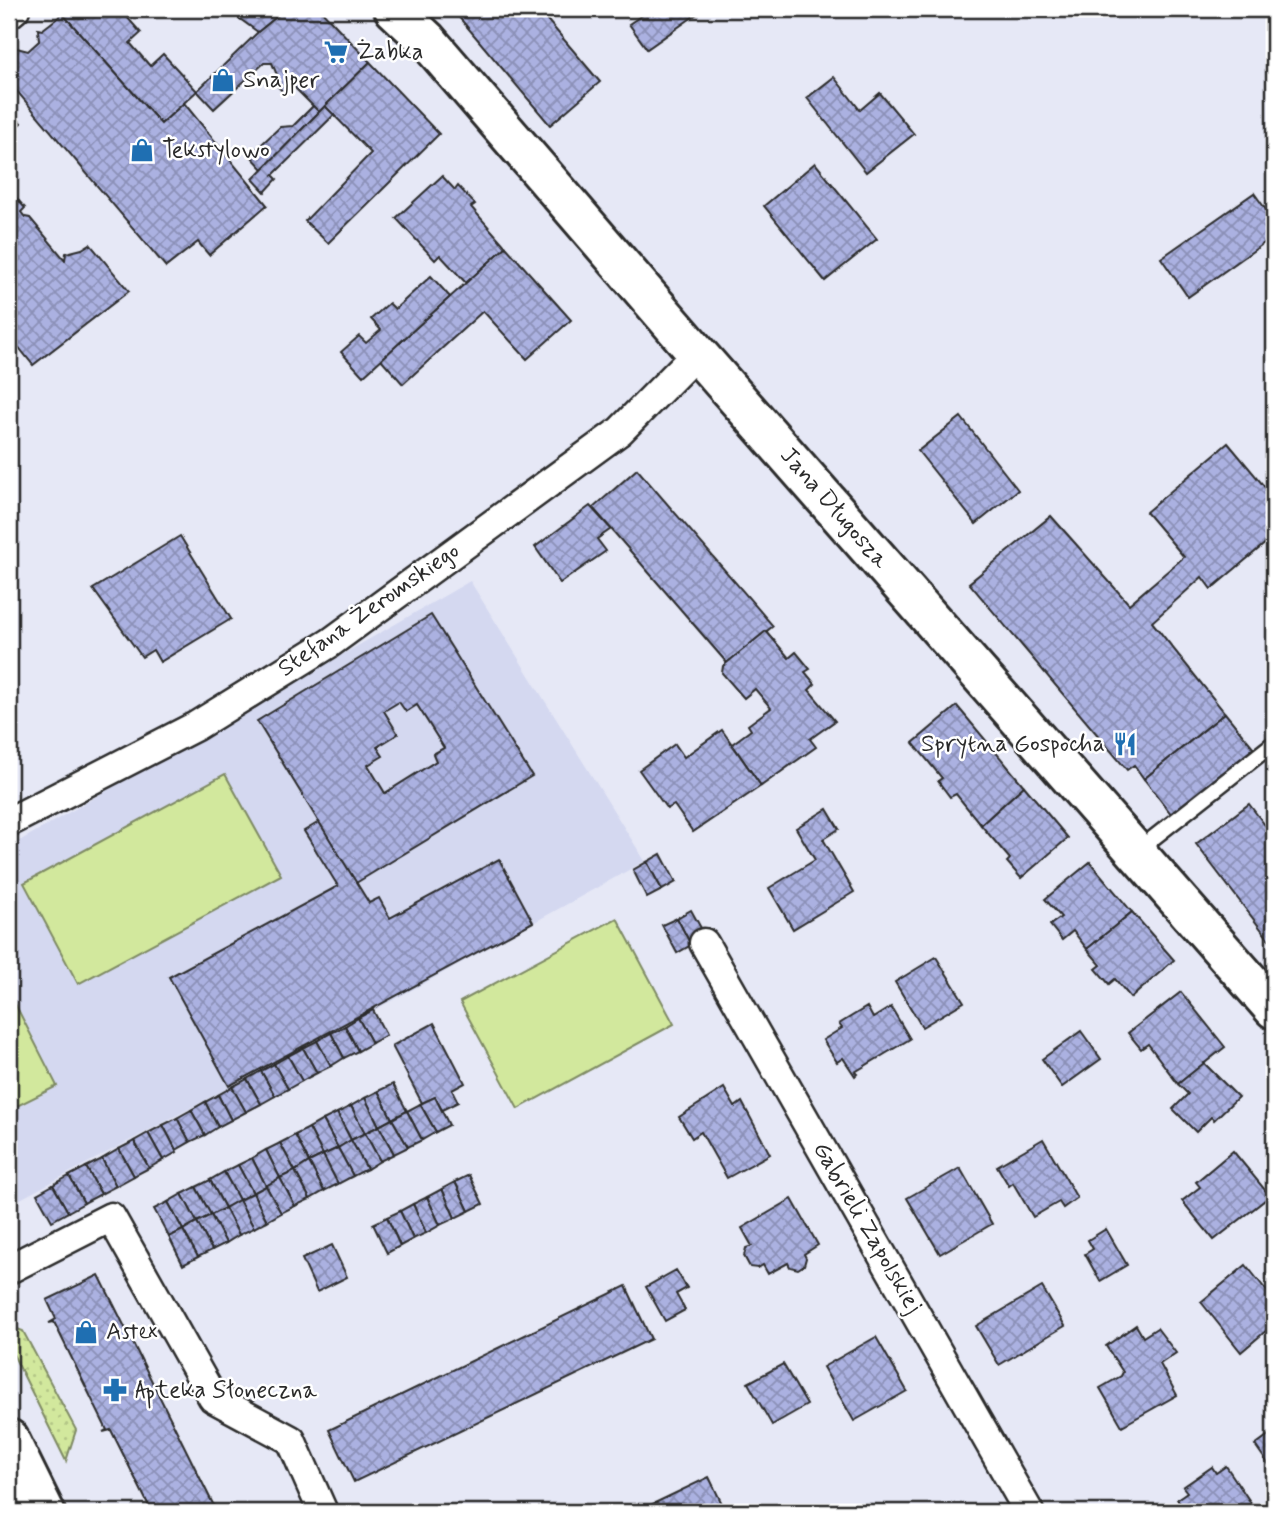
<svg xmlns="http://www.w3.org/2000/svg" width="1283" height="1521" font-family="Mynerve,sans-serif">
<defs>
<pattern id="grass-dots" width="8" height="8" patternUnits="userSpaceOnUse" patternTransform="scale(1.75)"><rect width="8" height="8" fill="#d2e89d"/><path d="M2 2h.1M6 6h.1" fill="none" stroke="#b4c787" stroke-width="1.8" stroke-linecap="round"/></pattern>
<pattern id="building-cross-hatch" width="8" height="8" patternUnits="userSpaceOnUse" patternTransform="scale(1.75)"><rect width="8" height="8" fill="#abb1e1"/><path d="M0 0l8 8M0 8l8-8" fill="none" stroke="#8b90b7"/></pattern>
</defs>
<rect width="100%" height="100%" fill="#e6e8f6"/>
<filter id="ink" filterUnits="userSpaceOnUse"><feTurbulence type="fractalNoise" baseFrequency=".0143" numOctaves="2"/><feDisplacementMap in="SourceGraphic" scale="14" xChannelSelector="R" yChannelSelector="G"/><feConvolveMatrix kernelMatrix="1 2 1 2 8 2 1 2 1" color-interpolation-filters="sRGB"/></filter>
<g filter="url(#ink)">
<polygon fill="#d4d8f0" points="470,581 645,861 421,985 9,1205 9,847"/>
<g fill="url(#grass-dots)" stroke="#7e8a64" stroke-width="2">
<polygon points="9,1326 23,1331 76,1430 66,1461 9,1346"/>
<polygon points="9,1477 25,1512 9,1512"/>
</g>
<g fill="#d2e89d" stroke="#7e8a64" stroke-width="2">
<polygon points="225,774 281,875 78,984 24,883"/>
<polygon points="617,918 674,1024 518,1109 460,1002"/>
<polygon points="9,992 57,1086 9,1110"/>
</g>
<g fill="url(#building-cross-hatch)" stroke="#2b2b2b" stroke-width="2" fill-rule="evenodd">
<polygon points="58,9 120,9 141,33 130,43 150,66 163,54 197,91 161,124"/>
<polygon points="226,9 286,9 258,32"/>
<polygon points="286,9 320,9 370,62 319,112 292,85 284,93 272,80 277,75 272,63 264,63 214,109 197,91 258,32"/>
<polygon points="452,9 538,9 600,82 550,125"/>
<polygon points="651,9 704,9 647,49 629,24"/>
<polygon points="60,11 161,124 184,103 267,205 209,255 198,242 166,267 9,82 9,58 16,52 14,49 17,48 28,51 39,41 38,29 42,30 60,16 58,13"/>
<polygon points="370,62 439,134 328,243 305,221 371,153 325,106"/>
<polygon points="834,77 860,110 880,93 914,134 866,172 807,98"/>
<polygon points="313,106 319,112 263,169 250,155 280,127 293,126"/>
<polygon points="325,106 334,115 273,175 277,179 265,192 253,179"/>
<polygon points="9,109 21,123 9,134"/>
<polygon points="815,163 877,239 825,281 764,206"/>
<polygon points="442,176 455,190 458,186 475,204 471,207 506,247 466,283 440,255 435,260 396,218"/>
<polygon points="12,193 25,208 21,212 25,217 30,218 65,260 66,253 82,249 90,244 129,291 33,365 9,335 9,196"/>
<polygon points="1254,193 1274,221 1274,236 1188,297 1161,258"/>
<polygon points="506,247 571,320 527,359 483,311 403,384 381,359"/>
<polygon points="431,276 450,297 363,376 341,352 359,336 366,343 381,330 371,319 389,303 395,309"/>
<polygon points="961,417 1018,490 976,524 918,451"/>
<polygon points="1228,443 1274,498 1274,536 1211,589 1202,577 1152,622 1225,713 1144,779 1134,765 1127,770 969,583 1051,516 1129,604 1184,557 1146,512"/>
<polygon points="637,469 773,626 727,663 593,508"/>
<polygon points="590,506 611,529 597,539 606,551 560,583 535,547"/>
<polygon points="180,536 231,619 160,662 153,650 142,657 93,589"/>
<path d="M 431,615 L 532,776 L 356,883 L 257,721 ZM 399,702 L 406,712 L 417,705 L 444,748 L 433,754 L 436,761 L 385,793 L 368,765 L 383,756 L 377,747 L 398,734 L 384,711 Z"/>
<polygon points="766,631 789,658 796,652 810,669 805,672 815,684 809,690 835,721 810,739 816,747 761,786 732,744 751,730 748,725 771,708 755,689 744,698 722,673 723,666"/>
<polygon points="957,706 1024,786 981,825 956,794 950,797 938,781 942,778 913,743"/>
<polygon points="1225,713 1254,748 1172,815 1144,779"/>
<polygon points="722,730 761,786 693,832 674,805 667,809 639,770 675,744 684,757"/>
<polygon points="1024,786 1068,838 1021,878 1007,862 1010,859 981,825"/>
<polygon points="1249,804 1274,837 1274,946 1196,844"/>
<polygon points="827,809 839,829 823,839 854,892 793,929 769,888 815,860 796,828"/>
<polygon points="319,822 369,903 379,898 390,918 499,859 533,922 229,1086 169,977 338,886 304,831"/>
<polygon points="661,854 676,882 662,890 647,862"/>
<polygon points="647,862 662,890 647,898 633,870"/>
<polygon points="1090,862 1132,912 1087,949 1073,931 1062,940 1050,925 1061,917 1045,899"/>
<polygon points="691,910 706,937 691,945 677,918"/>
<polygon points="1132,912 1174,960 1131,998 1115,979 1109,984 1096,969 1101,965 1087,949"/>
<polygon points="677,918 691,945 677,953 662,925"/>
<polygon points="936,957 964,1002 922,1027 895,982"/>
<polygon points="1181,992 1225,1047 1178,1084 1148,1044 1141,1049 1128,1033"/>
<polygon points="867,1007 873,1018 891,1007 910,1039 855,1072 857,1074 855,1076 843,1058 837,1062 823,1040 842,1028 839,1024"/>
<polygon points="373,1010 386,1035 372,1043 358,1018"/>
<polygon points="358,1018 372,1043 358,1051 345,1026"/>
<polygon points="434,1023 465,1083 452,1090 458,1102 442,1110 435,1097 422,1103 392,1046"/>
<polygon points="345,1026 358,1051 344,1058 331,1033"/>
<polygon points="1081,1031 1101,1059 1062,1087 1042,1059"/>
<polygon points="331,1033 344,1058 331,1066 317,1041"/>
<polygon points="317,1041 331,1066 317,1073 303,1048"/>
<polygon points="303,1048 317,1073 302,1081 288,1056"/>
<polygon points="288,1056 302,1081 288,1089 274,1064"/>
<polygon points="1204,1063 1238,1097 1214,1120 1211,1117 1196,1132 1173,1109 1188,1094 1178,1084"/>
<polygon points="274,1064 288,1089 275,1096 261,1071"/>
<polygon points="261,1071 275,1096 261,1104 247,1079"/>
<polygon points="247,1079 261,1104 246,1112 232,1087"/>
<polygon points="393,1084 407,1111 392,1119 378,1091"/>
<polygon points="232,1087 246,1112 231,1120 218,1095"/>
<polygon points="724,1088 735,1107 742,1102 770,1154 727,1178 701,1132 692,1138 679,1117"/>
<polygon points="378,1091 392,1119 379,1126 365,1098"/>
<polygon points="218,1095 231,1120 218,1127 205,1102"/>
<polygon points="435,1097 449,1125 436,1132 420,1104"/>
<polygon points="365,1098 379,1126 365,1133 351,1106"/>
<polygon points="205,1102 218,1127 205,1135 191,1110"/>
<polygon points="420,1104 436,1132 422,1140 407,1111"/>
<polygon points="351,1106 365,1133 351,1140 337,1113"/>
<polygon points="191,1110 205,1135 190,1142 177,1118"/>
<polygon points="407,1111 422,1140 408,1147 392,1119"/>
<polygon points="337,1113 351,1140 338,1148 323,1120"/>
<polygon points="177,1118 190,1142 176,1150 163,1125"/>
<polygon points="392,1119 408,1147 394,1154 379,1126"/>
<polygon points="323,1120 338,1148 323,1155 309,1128"/>
<polygon points="163,1125 177,1152 163,1160 148,1133"/>
<polygon points="379,1126 394,1154 380,1161 365,1133"/>
<polygon points="309,1128 323,1155 309,1162 295,1135"/>
<polygon points="148,1133 163,1160 149,1168 134,1141"/>
<polygon points="365,1133 380,1161 367,1169 351,1140"/>
<polygon points="295,1135 309,1162 295,1171 280,1143"/>
<polygon points="1043,1139 1077,1198 1063,1208 1059,1202 1033,1217 1013,1183 1009,1186 997,1166"/>
<polygon points="351,1140 367,1169 353,1176 338,1148"/>
<polygon points="134,1141 149,1168 134,1176 119,1149"/>
<polygon points="280,1143 295,1171 280,1178 266,1150"/>
<polygon points="338,1148 353,1176 338,1184 323,1155"/>
<polygon points="119,1149 134,1176 116,1186 102,1159"/>
<polygon points="266,1150 280,1178 266,1186 252,1158"/>
<polygon points="1233,1151 1270,1196 1214,1240 1182,1201 1200,1187 1196,1182"/>
<polygon points="323,1155 338,1184 324,1191 309,1162"/>
<polygon points="252,1158 266,1186 253,1193 238,1165"/>
<polygon points="102,1159 116,1186 101,1194 86,1167"/>
<polygon points="309,1162 324,1191 310,1199 295,1171"/>
<polygon points="238,1165 253,1193 239,1200 224,1172"/>
<polygon points="86,1167 101,1194 84,1203 69,1176"/>
<polygon points="960,1168 992,1224 940,1254 907,1198"/>
<polygon points="295,1171 310,1199 295,1206 280,1178"/>
<polygon points="224,1172 239,1200 225,1208 210,1180"/>
<polygon points="469,1175 483,1204 469,1211 455,1182"/>
<polygon points="69,1176 84,1203 68,1212 53,1185"/>
<polygon points="280,1178 295,1206 281,1213 266,1186"/>
<polygon points="210,1180 225,1208 211,1215 196,1187"/>
<polygon points="455,1182 469,1211 455,1218 442,1189"/>
<polygon points="53,1185 68,1212 52,1221 37,1194"/>
<polygon points="266,1186 281,1213 267,1221 253,1193"/>
<polygon points="196,1187 211,1215 197,1222 182,1194"/>
<polygon points="442,1189 455,1218 440,1225 427,1197"/>
<polygon points="253,1193 267,1221 254,1228 239,1200"/>
<polygon points="182,1194 197,1222 183,1230 168,1202"/>
<polygon points="427,1197 440,1225 426,1233 413,1204"/>
<polygon points="792,1199 818,1245 804,1254 806,1258 804,1265 798,1269 790,1267 788,1263 768,1274 763,1265 758,1268 750,1267 744,1256 746,1248 752,1246 742,1228"/>
<polygon points="239,1200 254,1228 239,1235 225,1208"/>
<polygon points="168,1202 183,1230 169,1237 154,1209"/>
<polygon points="413,1204 426,1233 413,1239 400,1211"/>
<polygon points="225,1208 239,1235 226,1243 211,1215"/>
<polygon points="400,1211 413,1239 400,1246 387,1217"/>
<polygon points="211,1215 226,1243 212,1250 197,1222"/>
<polygon points="387,1217 400,1246 387,1253 373,1224"/>
<polygon points="197,1222 212,1250 198,1257 183,1230"/>
<polygon points="1106,1229 1127,1265 1100,1281 1085,1254 1093,1249 1088,1240"/>
<polygon points="183,1230 198,1257 183,1265 169,1237"/>
<polygon points="332,1245 347,1277 317,1292 302,1259"/>
<polygon points="1246,1265 1274,1300 1274,1324 1241,1352 1201,1302"/>
<polygon points="676,1270 687,1288 676,1294 685,1310 665,1321 646,1287"/>
<polygon points="99,1275 217,1512 152,1512 111,1430 103,1432 107,1430 54,1322 49,1323 56,1319 47,1300"/>
<polygon points="626,1286 651,1339 354,1482 329,1430"/>
<polygon points="1042,1287 1065,1326 999,1365 976,1326"/>
<polygon points="1136,1325 1143,1337 1157,1328 1176,1353 1160,1364 1177,1395 1122,1426 1100,1388 1121,1376 1123,1372 1106,1346"/>
<polygon points="876,1337 907,1391 854,1421 823,1367"/>
<polygon points="783,1364 807,1405 772,1425 748,1383"/>
<polygon points="1274,1431 1274,1462 1269,1465 1255,1445"/>
<polygon points="1226,1466 1251,1503 1237,1512 1200,1512 1199,1510 1186,1512 1177,1499 1187,1492 1183,1487 1212,1467 1216,1473"/>
<polygon points="709,1477 726,1512 636,1512"/>
</g>
<g fill="none" stroke-linecap="round" stroke-linejoin="round">
<g stroke="#2b2b2b" stroke-width="19">
<polyline id="lane" points="1138,850 1274,743"/>
</g>
<g stroke="#2b2b2b" stroke-width="33">
<g id="street">
<polyline points="9,14 15,9"/>
<polyline points="9,822 196,726 330,643 620,431 697,353"/>
<polyline points="704,943 1029,1512"/>
<polyline points="9,1269 111,1217 213,1398 291,1440 323,1512"/>
</g>
</g>
<g stroke="#2b2b2b" stroke-width="44">
<g id="secondary">
<polyline points="394,9 427,40 697,353 1274,1009"/>
<polyline points="9,1439 45,1512"/>
</g>
</g>
<use href="#lane" stroke="#fff" stroke-width="14"/>
<use href="#street" stroke="#fff" stroke-width="28"/>
<use href="#secondary" stroke="#fff" stroke-width="38"/>
</g>
</g>
<defs>
<g id="supermarket-bare" transform="scale(1.89)"><path d="M-6-5.5h2.5l.6 2H6L4.5 2H-2.5L-4.4-4H-6ZM-1.5 3.2a1.3 1.3 0 1 0 .1 0ZM3 3.2a1.3 1.3 0 1 0 .1 0Z" fill="#1f6fb2" stroke="#fff" stroke-width="2.5" paint-order="stroke"/></g>
<g id="shop-bare" transform="scale(1.89)"><path d="M-5-2.5h2.3a2.7 3.5 0 0 1 5.4 0H5L5.5 6h-11ZM-1.5-2.5h3a1.5 2.3 0 0 0-3 0Z" fill="#1f6fb2" stroke="#fff" stroke-width="2.5" paint-order="stroke"/></g>
<g id="restaurant-bare" transform="scale(1.89)"><path d="M-5-6h1v4h1v-4h1v4h1v-4h1v5L-1.5 .5V6h-2V.5L-5-1ZM5-6V6H3V1.5H1.5Q1.5-4 5-6Z" fill="#1f6fb2" stroke="#fff" stroke-width="2.5" paint-order="stroke"/></g>
<g id="pharmacy-bare" transform="scale(1.89)"><path d="M-2-6h4v4h4v4h-4v4h-4v-4h-4v-4h4Z" fill="#1f6fb2" stroke="#fff" stroke-width="2.5" paint-order="stroke"/></g>
</defs>
<g fill-rule="evenodd">
<use href="#supermarket-bare" x="336" y="52"/>
<use href="#shop-bare" x="223" y="80"/>
<use href="#shop-bare" x="142" y="150"/>
<use href="#restaurant-bare" x="1125" y="744"/>
<use href="#shop-bare" x="86" y="1332"/>
<use href="#pharmacy-bare" x="115" y="1390"/>
</g>
<g text-anchor="middle" dominant-baseline="central" stroke-width="5" stroke-linejoin="round" paint-order="stroke">
<g font-size="24" fill="#2b2b2b" stroke="#fff" text-anchor="start">
<text x="356" y="52">Żabka</text>
<text x="243" y="80">Snajper</text>
<text x="162" y="150">Tekstylowo</text>
<text x="1105" y="744" text-anchor="end">Sprytna Gospocha</text>
<text x="106" y="1332">Astex</text>
<text x="135" y="1390">Apteka Słoneczna</text>
</g>
<g font-size="24" fill="#2b2b2b" stroke="#fff">
<text transform="translate(834 508) rotate(49)">Jana Długosza</text>
<text transform="translate(369 610) rotate(-35)">Stefana Żeromskiego</text>
<text transform="translate(867 1228) rotate(60)">Gabrieli Zapolskiej</text>
</g>
</g>
<rect width="1283" height="1521" fill="none" stroke="#fff" stroke-width="35"/>
<rect x="18" y="18" width="1248" height="1486" fill="none" stroke="#2b2b2b" stroke-width="2.5" filter="url(#ink)"/>
</svg>
